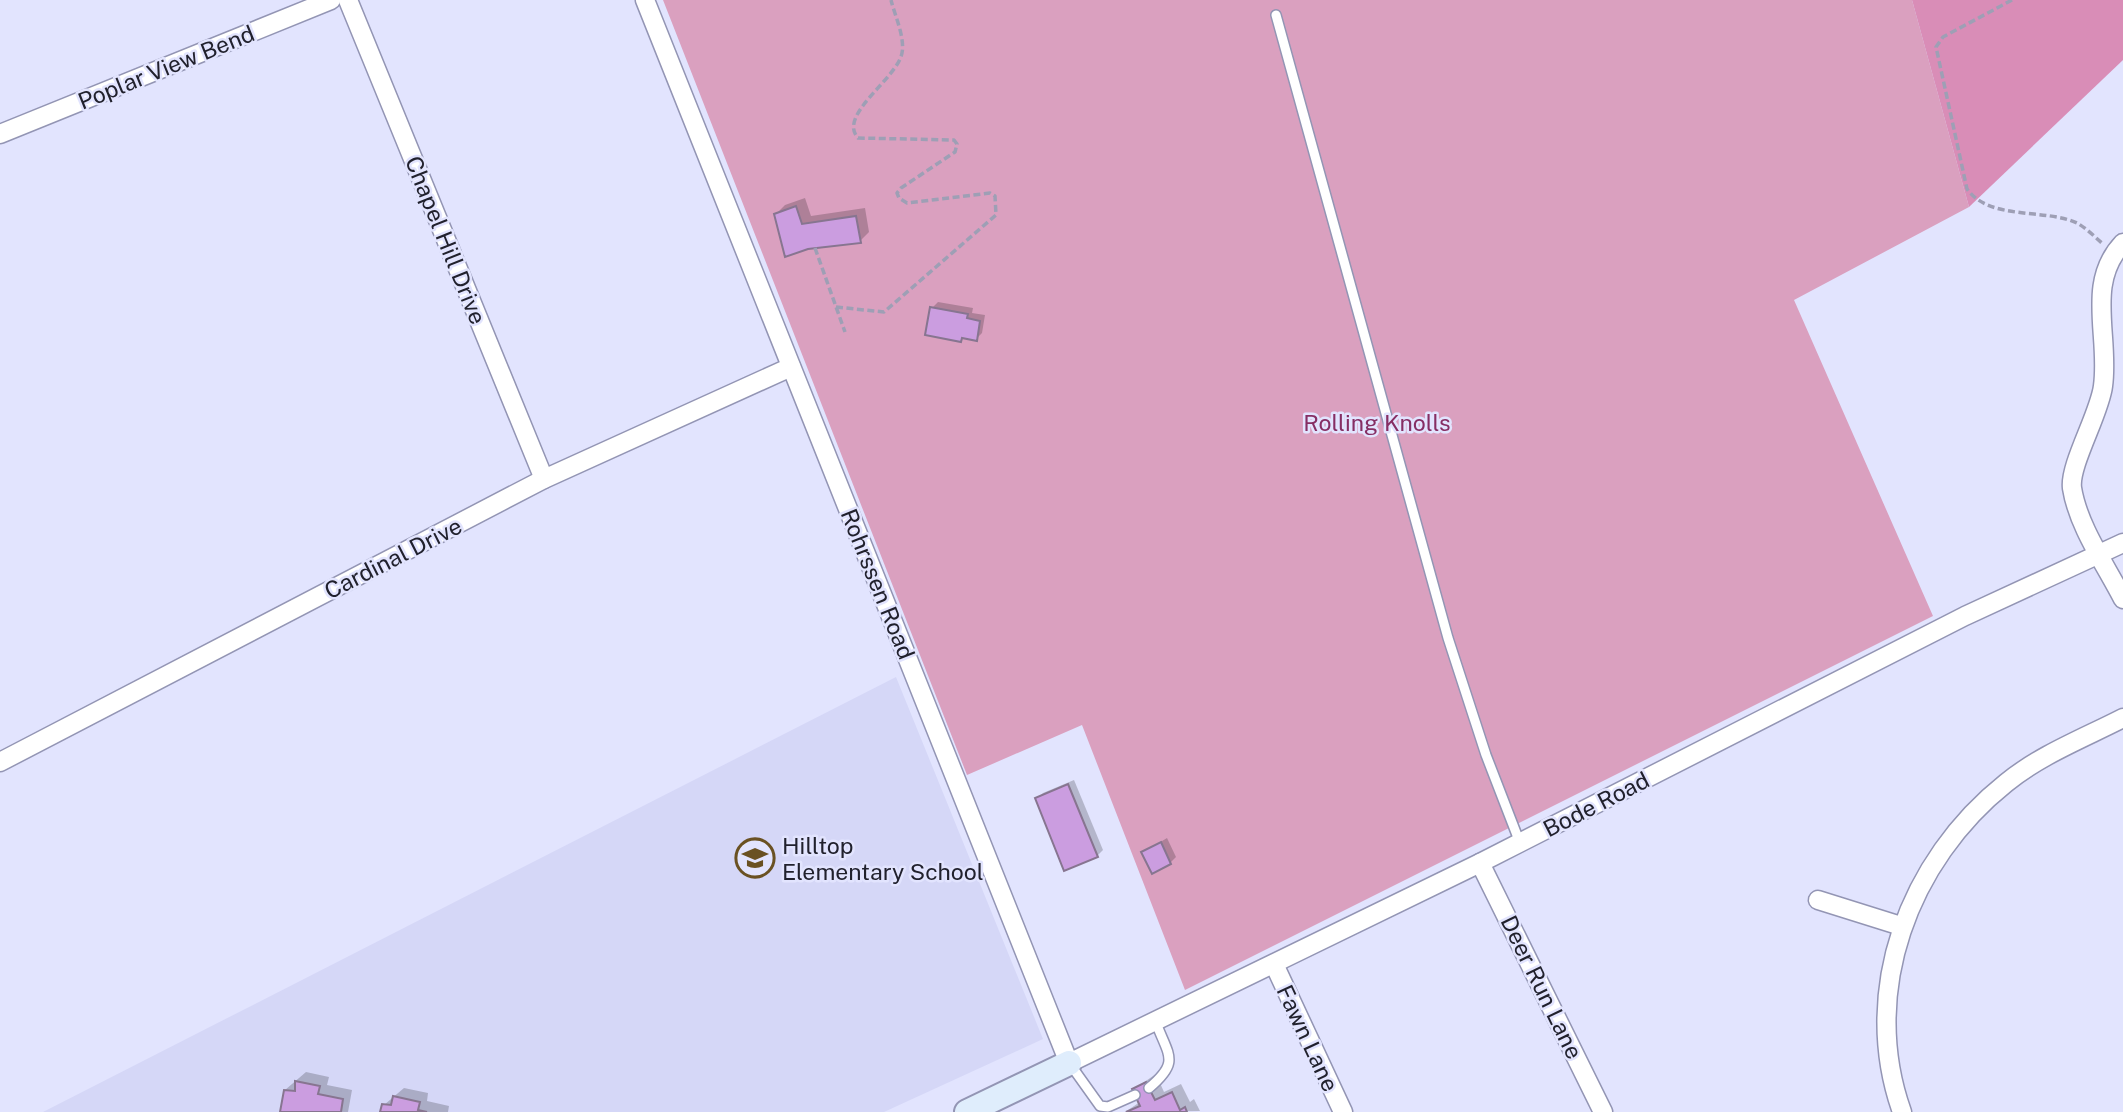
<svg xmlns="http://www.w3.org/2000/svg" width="2123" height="1112" font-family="'Public Sans',sans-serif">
<rect width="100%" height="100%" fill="#e2e4fe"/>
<polygon fill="#d5d7f7" points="896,677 1043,1039 884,1112 43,1112"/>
<polygon fill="#daa0bf" points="663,0 1912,0 1969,207 1794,300 1933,616 1185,990 1082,725 967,775"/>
<polygon fill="#d98db7" points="1912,0 2123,0 2123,60 1969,207"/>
<g fill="#0003">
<polygon points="805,198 811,216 865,208 869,232 860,241 807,247 776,214 785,205"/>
<polygon points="938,302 973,308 972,313 985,315 982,333 976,339 965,336 961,340 932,308"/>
<polygon points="1074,780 1103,850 1097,856 1037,799 1043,793"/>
<polygon points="1167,838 1176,857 1170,863 1144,852"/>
<polygon points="306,1072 329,1077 327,1085 352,1090 348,1112 282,1112 285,1090"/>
<polygon points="1156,1074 1164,1092 1181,1084 1190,1102 1194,1099 1200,1111 1125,1112 1140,1102 1134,1089"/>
<polygon points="404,1088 428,1093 427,1101 449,1106 448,1112 382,1112 384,1105"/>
</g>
<g fill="#cb9de0" stroke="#877590" stroke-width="2">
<polygon points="796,206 802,224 856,216 861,243 808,249 785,257 774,214"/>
<polygon points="930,307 968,314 967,318 980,321 977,341 962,338 961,342 925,335"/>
<polygon points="1068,784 1098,857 1064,871 1035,798"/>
<polygon points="1161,842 1171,864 1152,874 1141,852"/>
<polygon points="295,1081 320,1086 318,1094 343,1099 341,1112 280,1112 284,1090 295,1091"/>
<polygon points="1146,1082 1155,1100 1172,1092 1180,1110 1185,1107 1187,1112 1126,1112 1140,1106 1132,1089"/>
<polygon points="393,1096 420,1102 418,1110 427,1112 380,1112 382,1104 391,1105"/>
</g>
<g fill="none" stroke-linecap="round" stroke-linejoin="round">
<g stroke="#9395b4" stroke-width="12">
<g id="lane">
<polyline points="1276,15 1448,638 1486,755 1520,843"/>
<polyline points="1070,1064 1100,1106 1108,1107 1135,1095"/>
<path d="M 1149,1088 C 1181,1061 1168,1056 1155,1020"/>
</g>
</g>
<g stroke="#9395b4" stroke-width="21">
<g id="street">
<polyline points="348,0 544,479"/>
<polyline points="645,0 1069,1063 1480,863 1965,616 2123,543"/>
<polyline points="0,134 331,0"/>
<path d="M 2123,243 C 2085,283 2110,336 2103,386 C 2100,413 2069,465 2072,488 C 2078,526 2105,564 2123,599"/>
<polyline points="0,762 544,479 791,367"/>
<polyline points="1480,863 1603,1112"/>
<polyline points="1818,900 1901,926"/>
<polyline points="1274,964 1343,1112"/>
<path d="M 1902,1112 C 1859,992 1909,860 2006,783 C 2040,755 2084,738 2123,718"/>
</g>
</g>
<g stroke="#9395b4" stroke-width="28">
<polyline id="secondary" points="967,1112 1069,1063"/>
</g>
<g stroke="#9e9fb5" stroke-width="3.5" stroke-dasharray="7 3.5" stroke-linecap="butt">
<path d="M 2012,0 L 1943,37 L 1936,47 L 1967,189 C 1990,221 2045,208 2077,223 C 2086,228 2095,237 2103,244"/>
<polyline points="815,248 845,332"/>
<path d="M 836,307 L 884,312 L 996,215 L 995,196 L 990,193 L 907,203 L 899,198 L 897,193 L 901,188 L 955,152 L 957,144 L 954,140 L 858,138 C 837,115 897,79 902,53 C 905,37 895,16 891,0"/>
</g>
<use href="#lane" stroke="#fff" stroke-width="9"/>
<use href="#street" stroke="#fff" stroke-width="18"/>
<use href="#secondary" stroke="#dfedfc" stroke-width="24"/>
</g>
<defs>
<g id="school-ring" transform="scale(2.0125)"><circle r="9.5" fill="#e2e4fe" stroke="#6a5122" stroke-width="1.5"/><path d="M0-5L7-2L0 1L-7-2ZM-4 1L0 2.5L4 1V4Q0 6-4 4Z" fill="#6a5122"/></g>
</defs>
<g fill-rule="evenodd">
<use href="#school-ring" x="755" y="858"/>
</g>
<g text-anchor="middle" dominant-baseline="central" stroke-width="5" stroke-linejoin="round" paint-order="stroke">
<g font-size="23" fill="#21212d" stroke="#e2e4fe">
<text transform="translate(166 67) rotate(-22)">Poplar View Bend</text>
<text transform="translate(446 240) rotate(68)">Chapel Hill Drive</text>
<text transform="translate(393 558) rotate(-27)">Cardinal Drive</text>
<text transform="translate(878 584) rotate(68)">Rohrssen Road</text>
<text transform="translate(1596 804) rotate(-27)">Bode Road</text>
<text transform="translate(1542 987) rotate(64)">Deer Run Lane</text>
<text transform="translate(1308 1038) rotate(65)">Fawn Lane</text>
</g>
<g font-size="23" fill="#862e64" stroke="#e2e4fe">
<text x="1377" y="422">Rolling Knolls</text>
</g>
<g font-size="23" fill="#21212d" stroke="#e2e4fe" text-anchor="start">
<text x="782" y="845">Hilltop<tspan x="782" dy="26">Elementary School</tspan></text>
</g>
</g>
</svg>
